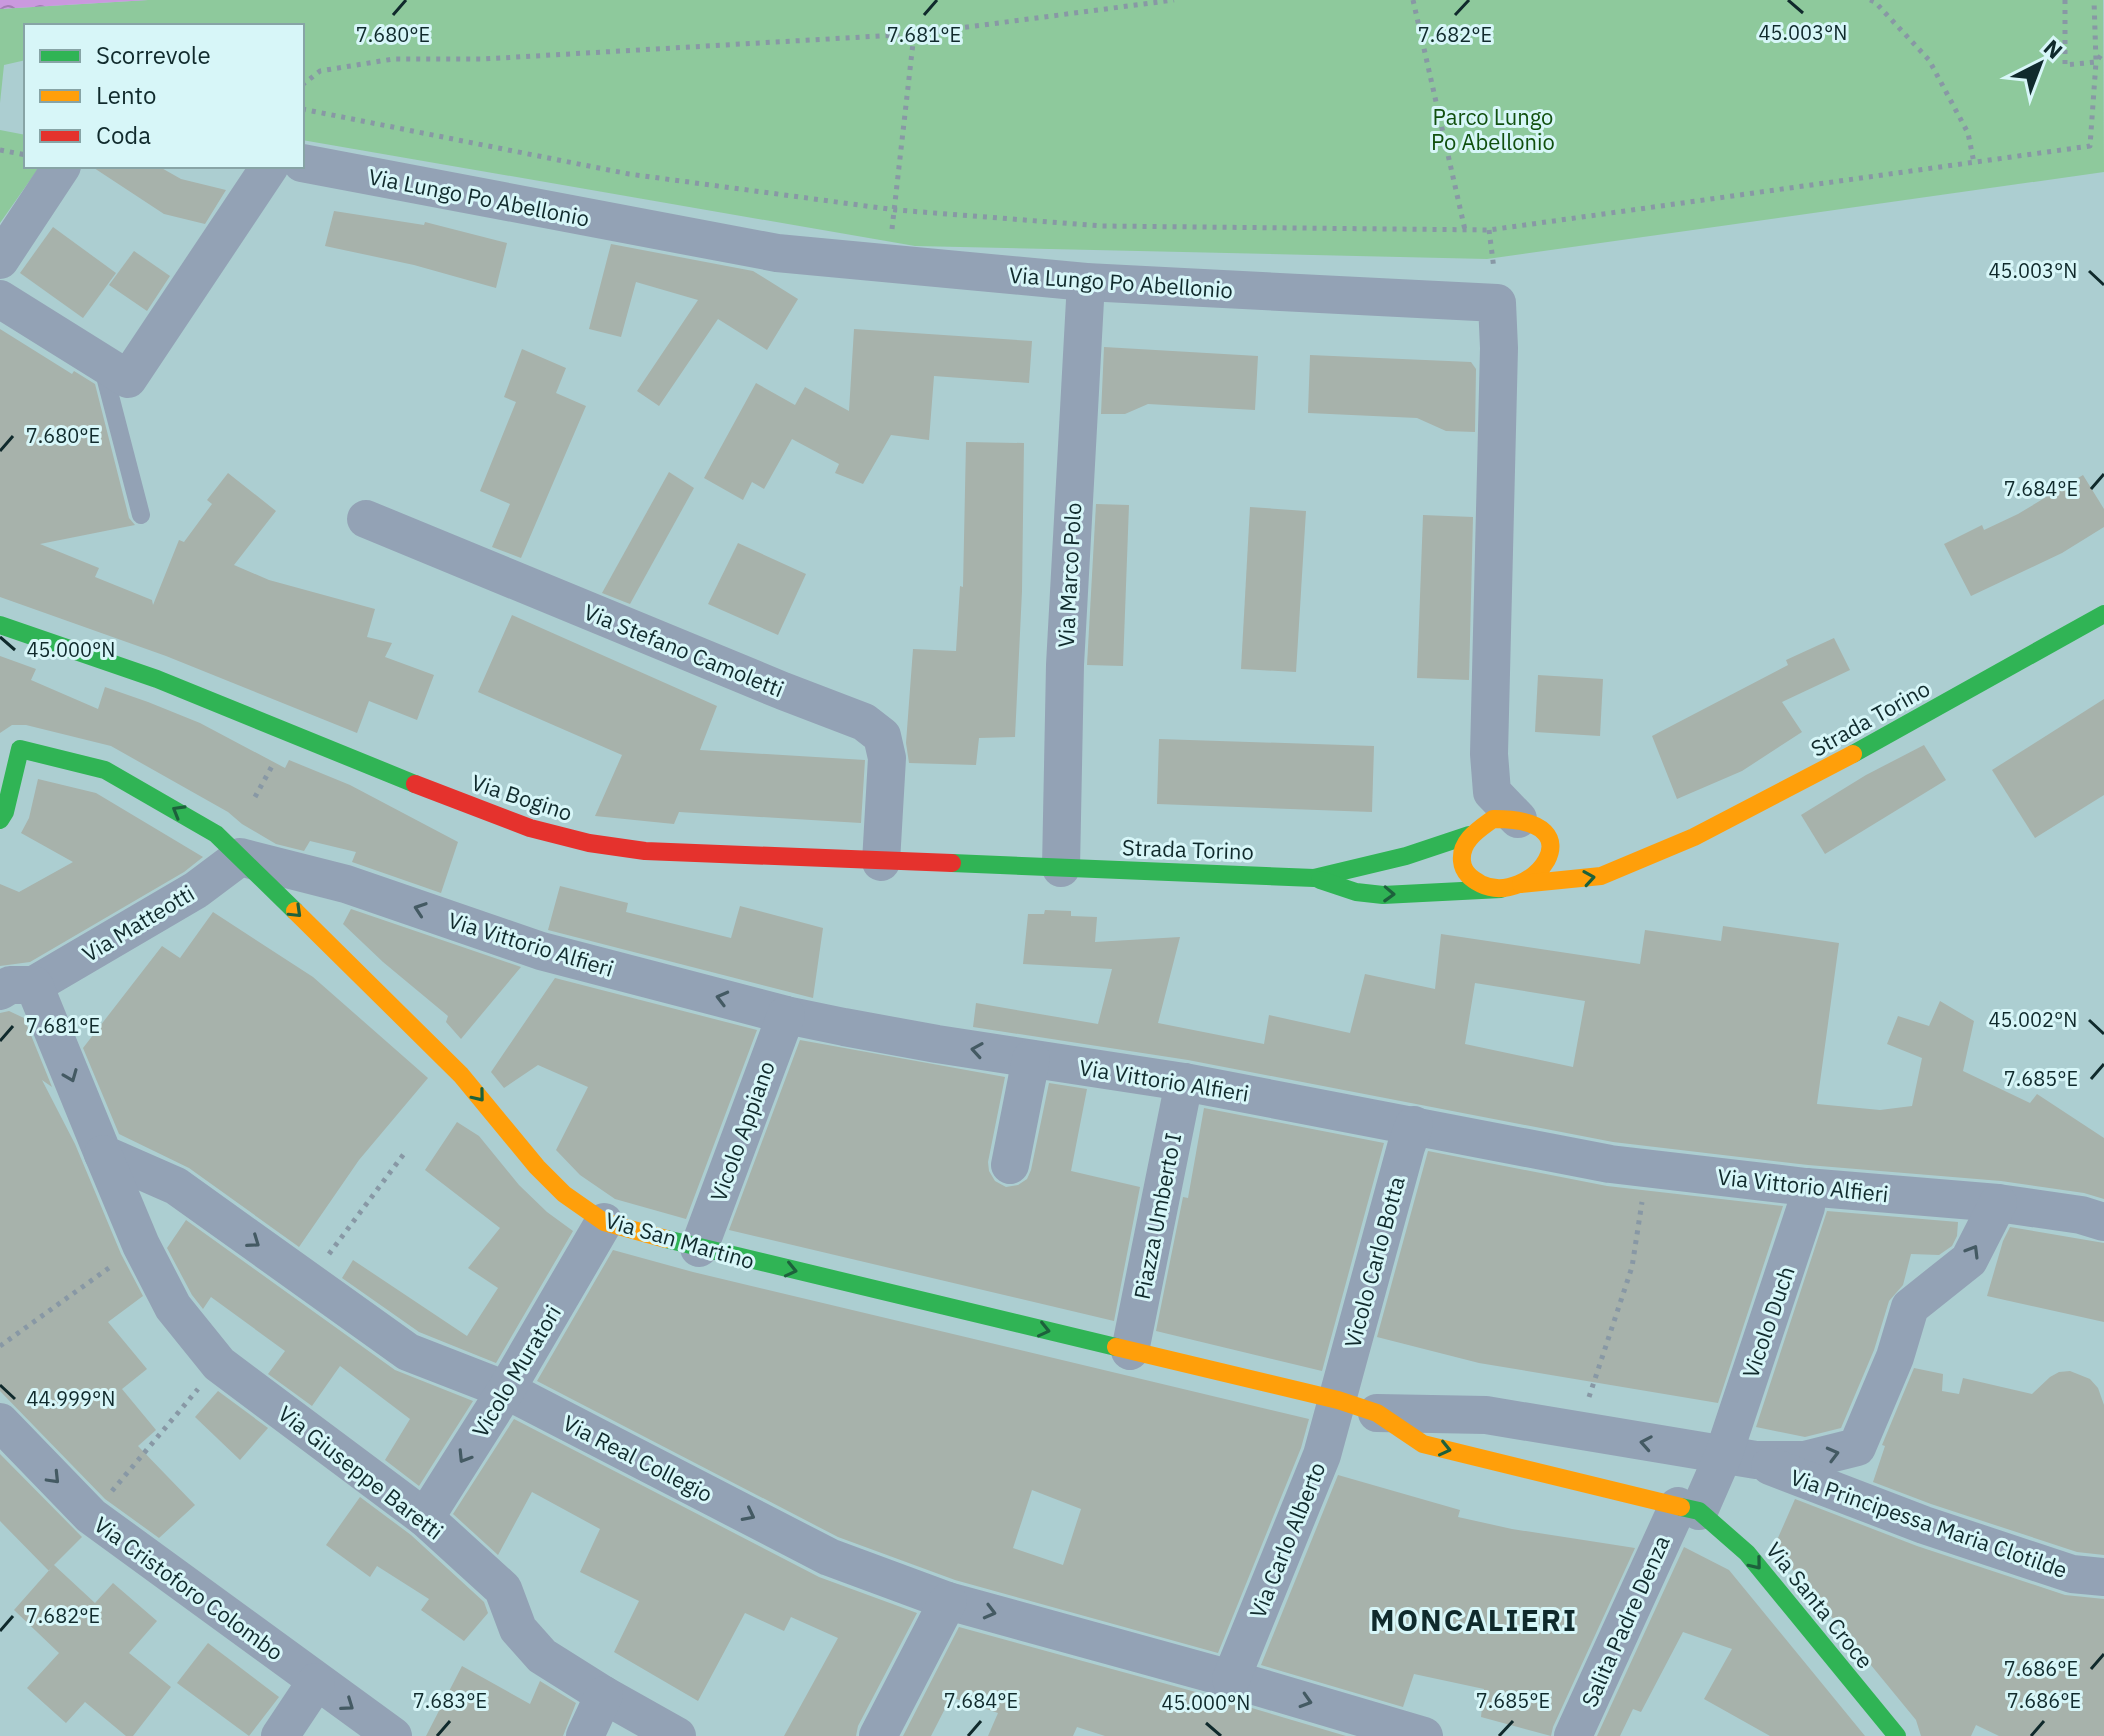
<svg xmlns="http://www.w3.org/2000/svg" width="2104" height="1736" font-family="'IBM Plex Sans',sans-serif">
<defs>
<pattern id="water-waves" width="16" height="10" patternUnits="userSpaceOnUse" patternTransform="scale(2)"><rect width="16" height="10" fill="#ca99de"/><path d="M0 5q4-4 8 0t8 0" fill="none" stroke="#a37db4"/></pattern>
</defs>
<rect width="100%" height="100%" fill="#acced1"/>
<g fill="#8ec99c">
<polygon points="148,0 2103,0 2104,172 1487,259 915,246 302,140 302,26 26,26 26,60 4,65 0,103 0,9"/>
<polygon points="0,130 26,135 26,166 40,166 0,223"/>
</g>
<polygon fill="url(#water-waves)" points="0,0 148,0 0,9"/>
<g fill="#a7b2ab" fill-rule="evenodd">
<polygon points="91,166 158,166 181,179 226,190 205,224 164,214"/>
<polygon points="334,211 424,225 425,222 507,243 496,288 414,265 325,246"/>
<polygon points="53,227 116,273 83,318 20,273"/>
<polygon points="611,244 753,271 798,299 767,350 718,319 659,406 637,391 698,300 636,282 621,337 589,329"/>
<polygon points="134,251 170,276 147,311 109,285"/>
<polygon points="0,329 72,374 74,371 95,384 129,518 135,525 40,544 99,568 95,577 152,600 153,605 179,540 184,542 212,504 207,500 228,473 276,511 234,565 269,580 375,609 367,637 392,643 385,657 434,675 417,720 369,701 357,733 166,656 0,597"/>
<polygon points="854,329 1032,341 1029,383 934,376 929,440 891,435 863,484 835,473 839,464 792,439 764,489 752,482 743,500 704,478 756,383 795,405 805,387 849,411"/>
<polygon points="1104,347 1258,356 1255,410 1148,404 1125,414 1101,414"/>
<polygon points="522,349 566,368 556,393 586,406 521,558 492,547 510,504 480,491 516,402 504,397"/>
<polygon points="1310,355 1471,362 1476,369 1475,432 1446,431 1417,418 1308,413"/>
<polygon points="966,442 1024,443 1022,591 1015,737 979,738 976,765 909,763 906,743 913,649 956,651 960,586 963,587"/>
<polygon points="669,472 694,488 630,604 602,593"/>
<polygon points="2083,475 2104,509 2104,527 2062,553 1971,596 1944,544 1982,525 1984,530 2018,514"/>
<polygon points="1096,504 1129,505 1123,666 1087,665"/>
<polygon points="1250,507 1306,511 1296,672 1241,669"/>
<polygon points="1423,515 1473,517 1469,680 1417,678"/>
<polygon points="738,543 806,574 778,635 708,604"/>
<polygon points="512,615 717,706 700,750 865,760 861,823 679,812 674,824 595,816 622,755 478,692"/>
<polygon points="1834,638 1850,670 1782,702 1802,732 1742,771 1677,799 1652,736 1788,665 1786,660"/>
<polygon points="0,656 36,669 31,680 98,709 105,687 148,702 200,723 285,768 289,760 350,785 458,842 441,893 352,862 356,852 310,841 304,851 276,844 242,824 228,812 111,746 26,725 12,725 0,733"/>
<polygon points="1538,675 1603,679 1600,736 1535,732"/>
<polygon points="2104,699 2104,795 2035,838 1992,770"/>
<polygon points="1159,739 1374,746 1372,812 1157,804"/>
<polygon points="1924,745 1946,780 1825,854 1801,815 1866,775"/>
<polygon points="38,779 96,793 203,857 184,872 30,962 0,966 0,884 19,892 73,862 21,833 29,818"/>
<polygon points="560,886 628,903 626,912 731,938 740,906 823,928 813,998 548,930"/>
<polygon points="351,909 521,967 461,1039 446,1022 448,1016 383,962 343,924"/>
<path d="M 1045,910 L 1071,911 L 1071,916 L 1097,917 L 1095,942 L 1180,937 L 1158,1023 L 1264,1044 L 1269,1015 L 1350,1033 L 1365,974 L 1435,989 L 1441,934 L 1640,964 L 1645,930 L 1721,941 L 1723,926 L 1839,943 L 1817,1104 L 1880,1110 L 1912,1106 L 1922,1058 L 1887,1044 L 1898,1016 L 1929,1026 L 1940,1001 L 1974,1021 L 1963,1071 L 2030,1103 L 2037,1094 L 2104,1138 L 2104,1199 L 2084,1193 L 2001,1181 L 1808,1165 L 1613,1142 L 1188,1060 L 973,1027 L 976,1003 L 1098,1024 L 1112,969 L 1023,964 L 1028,914 L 1044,914 ZM 1475,983 L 1585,1001 L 1573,1067 L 1465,1044 Z"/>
<polygon points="213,912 313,977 428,1078 359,1160 299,1247 189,1168 119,1134 83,1048 162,946 180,958"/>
<polygon points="555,978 757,1030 686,1219 615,1199 580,1175 556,1150 588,1087 538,1065 504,1088 491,1072"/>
<polygon points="9,1011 24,1018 52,1087 42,1080 75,1144 121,1254 143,1296 108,1322 147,1369 122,1389 156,1430 138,1446 195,1505 159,1538 105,1499 0,1391 0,1013"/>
<polygon points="800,1040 1005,1077 988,1162 989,1171 995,1181 1006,1187 1018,1185 1027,1179 1031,1170 1049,1083 1087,1089 1071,1171 1140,1187 1114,1321 729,1230"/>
<polygon points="1204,1108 1384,1143 1322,1371 1156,1331 1183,1197 1188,1198"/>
<polygon points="457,1122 479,1136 519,1185 547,1212 573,1231 496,1363 419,1332 342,1278 353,1260 467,1336 498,1288 468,1268 500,1228 425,1170"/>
<polygon points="1428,1151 1607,1186 1783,1206 1718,1403 1479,1363 1377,1337"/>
<polygon points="1827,1211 1958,1222 1957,1236 1952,1246 1939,1255 1911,1254 1903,1285 1889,1301 1874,1350 1841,1428 1805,1437 1756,1427"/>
<polygon points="186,1220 395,1370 473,1401 419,1486 385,1460 410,1419 340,1366 312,1406 268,1374 285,1351 211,1297 203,1309 192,1295 167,1248"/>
<polygon points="2010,1227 2104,1243 2104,1322 1987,1296 2003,1241"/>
<path d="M 613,1250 L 693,1272 L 1309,1419 L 1301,1448 L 1218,1653 L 955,1580 L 838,1537 L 537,1381 ZM 1032,1490 L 1081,1509 L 1063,1565 L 1013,1548 Z"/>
<polygon points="1914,1368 1943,1374 1942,1391 1959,1394 1963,1378 2032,1394 2050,1377 2059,1372 2070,1371 2090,1379 2098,1388 2104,1405 2104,1555 2077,1552 1931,1504 1873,1482 1885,1446 1882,1445"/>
<polygon points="218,1391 268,1428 240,1460 195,1417"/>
<polygon points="514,1419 819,1577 917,1613 858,1726 856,1736 784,1736 838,1638 791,1617 784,1631 745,1613 698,1701 614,1652 639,1601 580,1572 600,1529 532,1492 498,1555 453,1514"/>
<polygon points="0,1454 82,1537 54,1565 95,1603 113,1583 157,1621 129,1653 171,1687 133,1736 126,1736 85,1702 66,1723 27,1688 59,1653 14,1610 52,1567 49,1571 0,1521"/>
<polygon points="1338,1475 1460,1510 1458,1517 1512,1529 1635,1548 1553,1727 1551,1736 1481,1717 1484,1689 1414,1674 1403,1707 1261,1665"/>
<polygon points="360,1497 411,1535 484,1602 488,1613 464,1641 421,1610 429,1599 377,1566 370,1577 326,1545"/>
<polygon points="1795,1499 1917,1546 2065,1595 2104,1599 2104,1736 1999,1736 1976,1725 1971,1736 1921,1736 1916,1720 1774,1547"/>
<polygon points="1684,1547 1729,1570 1865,1736 1770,1736 1704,1699 1732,1649 1683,1632 1641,1712 1633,1709 1620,1736 1597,1736"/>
<polygon points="959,1627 1225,1700 1346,1736 1105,1736 1077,1727 1073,1736 988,1736 998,1713 951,1697 931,1736 903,1736"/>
<polygon points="208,1643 279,1697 249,1736 177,1683"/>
<polygon points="462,1666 530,1704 540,1681 576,1703 563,1736 426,1736"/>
</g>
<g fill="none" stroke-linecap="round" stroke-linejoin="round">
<g stroke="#8898a5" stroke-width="5" stroke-dasharray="4 6" stroke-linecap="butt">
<polyline points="1413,0 1465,230"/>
<polyline points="1870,0 1875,2 1929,60 1968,133 1974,163"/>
<polyline points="2065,0 2065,65 2096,62 2104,51"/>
<polyline points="302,85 320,71 393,59 483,59 914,34 1174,0"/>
<polyline points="302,109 629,174 896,210 1102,226 1489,230 2090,146 2096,62 2094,0"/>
<polyline points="0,150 26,155"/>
<polyline points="892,229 914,34"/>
<polyline points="1489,230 1494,269"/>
<polyline points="255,797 272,766"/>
<polyline points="329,1254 406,1151"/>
<polyline points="0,1346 113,1265"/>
<polyline points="1589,1397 1632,1267 1642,1202"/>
<polyline points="112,1491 198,1389"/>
</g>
<polyline stroke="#93a2b5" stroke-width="18" points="102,365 141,515"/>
<g stroke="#93a2b5" stroke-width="38">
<polyline points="302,163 777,253 1086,282 1497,303 1499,348 1489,754 1492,792 1518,819"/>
<polyline points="0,260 62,166"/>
<polyline points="0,299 128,379 270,166"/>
<polyline points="366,519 783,691 864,722 882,736 887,758 881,862"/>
<polyline points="1061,868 1065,665 1086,282"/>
<polyline points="34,985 196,890 240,857 346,884 541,951 786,1015 844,1027 937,1044 1184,1082 1610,1164 1806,1187 1998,1203 2081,1215 2104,1222"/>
<polyline points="0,991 10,985 34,985 103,1154 176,1186 408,1352 506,1390 829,1557 948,1601 1231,1679 1424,1736"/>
<polyline points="103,1154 141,1245 173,1307 219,1364 425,1518 503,1589 518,1629 542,1656 604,1695 677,1736"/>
<polyline points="1010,1165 1031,1059"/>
<polyline points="699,1248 786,1015"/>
<polyline points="1130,1351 1184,1082"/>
<polyline points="1377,1413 1486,1415 1756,1460 1805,1460 1857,1447 1895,1357 1910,1307 1969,1260 1998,1203"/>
<polyline points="0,1422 91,1516 393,1736"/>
<polyline points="1770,1466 1924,1525 2072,1574 2104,1577"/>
<polyline points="1699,1511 1723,1456 1806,1207 1806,1187"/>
<polyline points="425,1518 506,1390 604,1222"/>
<polyline points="1231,1679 1322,1455 1406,1147 1414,1125"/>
<polyline points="280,1736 316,1682"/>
<polyline points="585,1736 604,1695"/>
<polyline points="878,1736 948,1601"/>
<polyline points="1573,1736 1678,1506"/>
</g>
<g stroke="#30b455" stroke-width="18">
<polyline points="0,625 157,679 415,784"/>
<polyline points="1853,754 2104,614"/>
<polyline points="0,820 5,812 20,749 105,770 216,834 295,911"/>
<polyline points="952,863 1314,878 1406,856 1469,835"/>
<polyline points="1320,880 1356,892 1383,895 1501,889"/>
<polyline points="666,1239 1116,1347"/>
<polyline points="1681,1507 1699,1511 1747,1553 1897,1736"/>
</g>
<g stroke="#ff9f0a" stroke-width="18">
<path d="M 1493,819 C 1603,818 1530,908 1481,884 C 1472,879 1463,873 1462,861 C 1460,841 1478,830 1493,819 Z"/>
<polyline points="1521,884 1601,876 1694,837 1853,754"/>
<polyline points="295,911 461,1075 537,1167 564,1194 604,1222 666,1239"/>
<polyline points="1116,1347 1338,1400 1377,1413 1423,1444 1681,1507"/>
</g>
<polyline stroke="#e5322d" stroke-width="18" points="415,784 530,828 589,843 645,851 952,863"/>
</g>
<defs><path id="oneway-chevron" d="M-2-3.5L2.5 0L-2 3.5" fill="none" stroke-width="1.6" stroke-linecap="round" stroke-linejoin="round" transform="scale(2)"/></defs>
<g stroke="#1d613c">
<use href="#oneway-chevron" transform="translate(178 811) rotate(-150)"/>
<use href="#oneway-chevron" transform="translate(1589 878) rotate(-9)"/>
<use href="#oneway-chevron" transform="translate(1389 894) rotate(2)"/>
<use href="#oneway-chevron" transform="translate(296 912) rotate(44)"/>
<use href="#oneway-chevron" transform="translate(479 1096) rotate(51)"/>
<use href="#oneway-chevron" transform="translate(791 1270) rotate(13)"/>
<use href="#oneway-chevron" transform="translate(1044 1330) rotate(13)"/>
<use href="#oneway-chevron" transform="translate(1445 1449) rotate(13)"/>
<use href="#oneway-chevron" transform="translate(1756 1564) rotate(51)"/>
</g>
<g stroke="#445a63">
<use href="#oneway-chevron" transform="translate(420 909) rotate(-161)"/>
<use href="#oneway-chevron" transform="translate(722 998) rotate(-165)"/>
<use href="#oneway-chevron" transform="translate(977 1050) rotate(-171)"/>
<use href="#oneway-chevron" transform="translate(71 1076) rotate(68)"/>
<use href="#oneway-chevron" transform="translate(254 1242) rotate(35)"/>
<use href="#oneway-chevron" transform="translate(1973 1251) rotate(-59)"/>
<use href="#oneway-chevron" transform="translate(1646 1443) rotate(-170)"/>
<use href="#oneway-chevron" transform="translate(1833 1454) rotate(-15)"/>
<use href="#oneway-chevron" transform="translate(464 1457) rotate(122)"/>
<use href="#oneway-chevron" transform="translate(54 1478) rotate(46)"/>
<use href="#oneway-chevron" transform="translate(749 1515) rotate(27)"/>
<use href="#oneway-chevron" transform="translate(990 1612) rotate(15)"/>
<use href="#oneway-chevron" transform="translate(1306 1701) rotate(17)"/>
<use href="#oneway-chevron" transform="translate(348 1705) rotate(35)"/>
</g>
<path fill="none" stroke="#102a2c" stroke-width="3" d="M 1788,0 L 1803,13M 393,15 L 406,0M 924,15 L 937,0M 1455,15 L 1469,0M 2089,271 L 2104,285M 0,451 L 13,436M 2091,489 L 2104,474M 0,637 L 15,650M 2089,1020 L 2104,1034M 0,1041 L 13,1026M 2091,1079 L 2104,1064M 0,1385 L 15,1399M 0,1631 L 13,1616M 2091,1669 L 2104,1654M 1206,1723 L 1221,1736M 437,1736 L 450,1721M 968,1736 L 981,1721M 1499,1736 L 1513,1721M 2031,1736 L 2044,1721"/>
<g text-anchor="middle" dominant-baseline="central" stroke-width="6" stroke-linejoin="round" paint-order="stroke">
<g font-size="22" fill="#11500e" stroke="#d7f6f8">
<text x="1493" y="116">Parco Lungo<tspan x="1493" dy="25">Po Abellonio</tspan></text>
</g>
<g font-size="22" fill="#102a2c" stroke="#d7f6f8">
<text transform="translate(479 197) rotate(11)">Via Lungo Po Abellonio</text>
<text transform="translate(1121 282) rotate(4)">Via Lungo Po Abellonio</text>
<text transform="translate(1069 575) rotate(-87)">Via Marco Polo</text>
<text transform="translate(684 650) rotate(22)">Via Stefano Camoletti</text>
<text transform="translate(1870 718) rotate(-29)">Strada Torino</text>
<text transform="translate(522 797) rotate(18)">Via Bogino</text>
<text transform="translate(1188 849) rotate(2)">Strada Torino</text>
<text transform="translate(138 923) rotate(-31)">Via Matteotti</text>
<text transform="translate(531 944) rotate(17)">Via Vittorio Alfieri</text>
<text transform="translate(1164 1080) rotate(9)">Via Vittorio Alfieri</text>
<text transform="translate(742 1131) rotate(-70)">Vicolo Appiano</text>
<text transform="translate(1803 1185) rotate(6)">Via Vittorio Alfieri</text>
<text transform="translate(1157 1216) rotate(-79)">Piazza Umberto I</text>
<text transform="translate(680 1240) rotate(16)">Via San Martino</text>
<text transform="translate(1374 1262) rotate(-75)">Vicolo Carlo Botta</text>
<text transform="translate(1768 1322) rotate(-71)">Vicolo Duch</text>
<text transform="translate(516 1371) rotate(-59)">Vicolo Muratori</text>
<text transform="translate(638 1458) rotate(27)">Via Real Collegio</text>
<text transform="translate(361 1472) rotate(38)">Via Giuseppe Baretti</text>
<text transform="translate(1929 1523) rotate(19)">Via Principessa Maria Clotilde</text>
<text transform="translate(1287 1540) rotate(-68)">Via Carlo Alberto</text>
<text transform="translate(189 1588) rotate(36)">Via Cristoforo Colombo</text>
<text transform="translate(1820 1605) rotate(51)">Via Santa Croce</text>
<text transform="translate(1625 1621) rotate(-66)">Salita Padre Denza</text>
</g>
<g font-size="30" font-weight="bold" letter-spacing="2" fill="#102a2c" stroke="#d7f6f8">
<text x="1474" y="1619">MONCALIERI</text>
</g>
</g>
<g font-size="20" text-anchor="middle" fill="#102a2c" stroke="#d7f6f8" stroke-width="6" stroke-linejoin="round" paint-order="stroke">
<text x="1803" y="40">45.003°N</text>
<text x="393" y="42">7.680°E</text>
<text x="924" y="42">7.681°E</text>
<text x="1455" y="42">7.682°E</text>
<text x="2033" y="278">45.003°N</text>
<text x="63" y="443">7.680°E</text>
<text x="2041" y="496">7.684°E</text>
<text x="71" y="657">45.000°N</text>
<text x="2033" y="1027">45.002°N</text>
<text x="63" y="1033">7.681°E</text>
<text x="2041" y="1086">7.685°E</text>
<text x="71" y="1406">44.999°N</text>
<text x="63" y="1623">7.682°E</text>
<text x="2041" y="1676">7.686°E</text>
<text x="450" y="1708">7.683°E</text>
<text x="981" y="1708">7.684°E</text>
<text x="1513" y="1708">7.685°E</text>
<text x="2044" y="1708">7.686°E</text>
<text x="1206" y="1710">45.000°N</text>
</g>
<rect x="24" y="24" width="280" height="144" fill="#d7f6f8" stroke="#87a4a6" stroke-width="2"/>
<rect x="40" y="50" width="40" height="12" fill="#30b455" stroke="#87a4a6" stroke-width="2"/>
<text x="96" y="64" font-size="24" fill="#102a2c">Scorrevole</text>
<rect x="40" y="90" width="40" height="12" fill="#ff9f0a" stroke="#87a4a6" stroke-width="2"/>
<text x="96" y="104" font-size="24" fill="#102a2c">Lento</text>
<rect x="40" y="130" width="40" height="12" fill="#e5322d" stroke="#87a4a6" stroke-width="2"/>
<text x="96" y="144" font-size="24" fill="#102a2c">Coda</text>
<g transform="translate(2040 64) rotate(42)" stroke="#d7f6f8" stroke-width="6" paint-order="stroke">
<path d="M0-6L14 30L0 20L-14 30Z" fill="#102a2c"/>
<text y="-12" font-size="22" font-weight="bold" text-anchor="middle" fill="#102a2c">N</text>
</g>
</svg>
